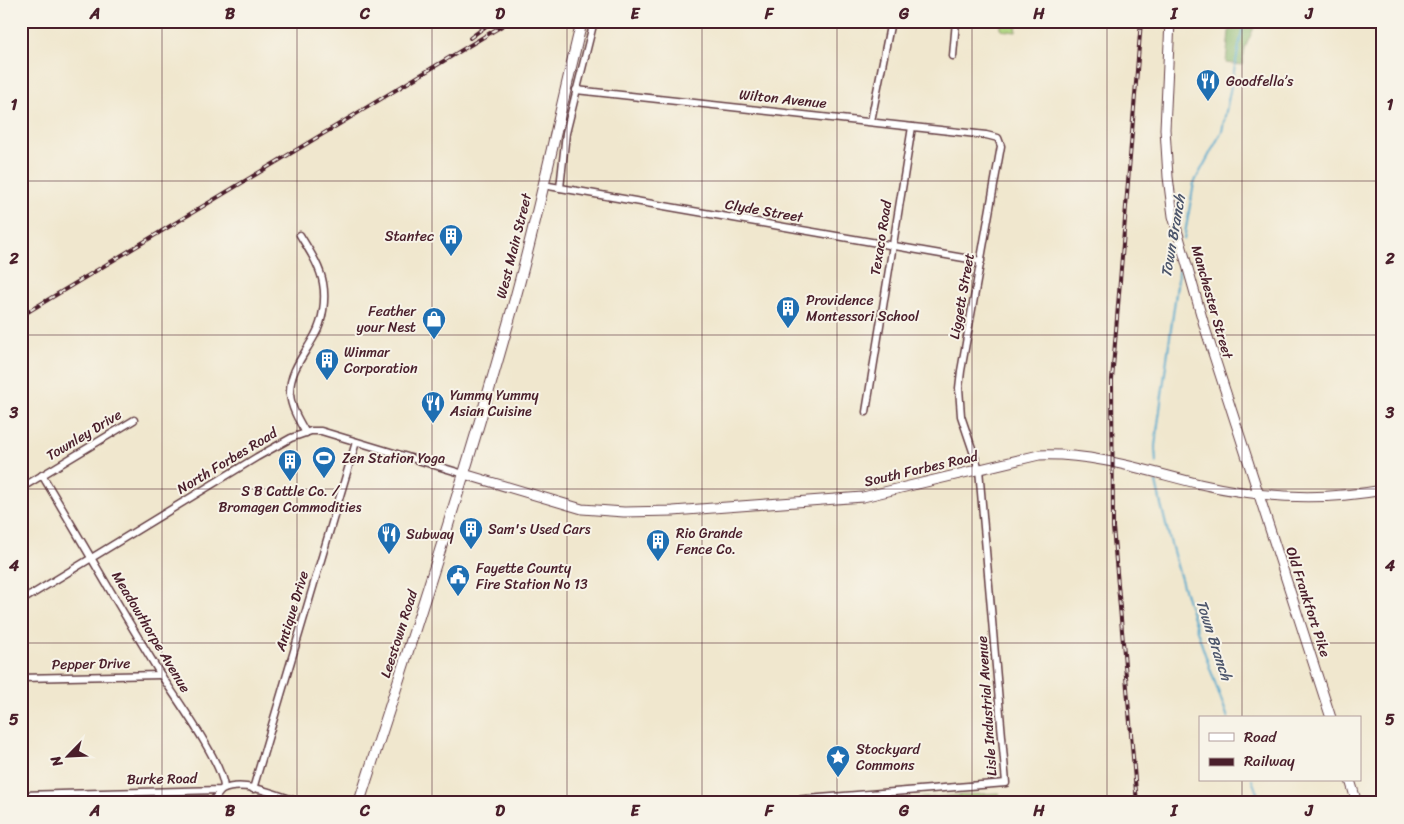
<svg xmlns="http://www.w3.org/2000/svg" width="1404" height="824" font-family="Sriracha,sans-serif">
<rect width="100%" height="100%" fill="#f7f3e8"/>
<filter id="ink" filterUnits="userSpaceOnUse"><feTurbulence type="fractalNoise" baseFrequency=".02" numOctaves="2"/><feDisplacementMap in="SourceGraphic" scale="10" xChannelSelector="R" yChannelSelector="G"/><feConvolveMatrix kernelMatrix="1 2 1 2 8 2 1 2 1" color-interpolation-filters="sRGB"/></filter>
<filter id="wash" filterUnits="userSpaceOnUse"><feTurbulence type="fractalNoise" baseFrequency=".0096" numOctaves="4" result="noise"/><feDisplacementMap in="SourceGraphic" scale="20" xChannelSelector="R" yChannelSelector="G"/><feGaussianBlur stdDeviation="1.12" result="paint"/><feColorMatrix in="noise" values="0 0 0 0 0 0 0 0 0 0 0 0 0 0 0 0 0 1.4 0 .05"/><feComposite in="paint" operator="in"/></filter>
<g filter="url(#wash)">
<rect width="100%" height="100%" fill="#f0e7ce"/>
<g fill="#afd781" stroke="#7c7b56">
<polygon points="1001,21 1017,21 1016,32 1001,30"/>
<polygon points="999,793 1000,803 863,803 862,802"/>
</g>
<polygon fill="#8bb86f" stroke="#6a6c4d" points="1230,21 1257,21 1245,48 1242,65 1226,63"/>
<g fill="none" stroke-linecap="round" stroke-linejoin="round">
<g stroke="#4fa7cc" stroke-width="2">
<polyline points="1184,239 1194,183 1222,131 1244,21"/>
<polyline points="1156,463 1155,446 1181,256"/>
<path d="M 1156,482 C 1173,562 1199,641 1228,718"/>
<polyline points="1252,780 1261,803"/>
</g>
</g>
</g>
<g filter="url(#ink)">
<g fill="none" stroke-linecap="round" stroke-linejoin="round">
<g stroke="#633d43" stroke-width="9">
<g id="minor">
<polyline points="953,56 956,21"/>
<polyline points="576,90 986,135 998,138 1001,146 961,371 959,388 961,416 979,469 1006,783 757,803"/>
<polyline points="871,121 891,21"/>
<polyline points="543,185 981,261"/>
<polyline points="560,188 566,133 594,21"/>
<path d="M 300,235 C 309,250 320,266 323,283 C 326,299 323,321 315,335 C 305,354 289,371 290,394 C 291,408 299,421 306,433"/>
<polyline points="866,412 912,127"/>
<path d="M 42,475 C 82,541 120,609 161,675 C 176,698 222,762 224,787 L 211,803"/>
<polyline points="21,488 134,420"/>
<polyline points="21,601 257,457 291,438 311,431 321,431 464,474"/>
<polyline points="21,678 161,675"/>
<polyline points="253,789 356,442"/>
<path d="M 21,795 L 222,790 C 244,779 279,796 301,803"/>
</g>
</g>
<g stroke="#633d43" stroke-width="11">
<g id="secondary">
<polyline points="1170,21 1165,129 1168,177 1173,216 1204,325 1331,718"/>
<path d="M 464,474 L 582,509 L 624,512 L 673,511 L 863,497 L 1039,455 C 1095,453 1147,471 1200,484 C 1260,498 1322,501 1383,490"/>
<polyline points="1350,780 1357,803"/>
</g>
</g>
<g stroke="#633d43" stroke-width="12">
<path id="primary" d="M 359,803 C 413,635 468,469 515,299 C 540,208 559,114 582,21"/>
</g>
<use href="#minor" stroke="#fff" stroke-width="6"/>
<use href="#secondary" stroke="#fff" stroke-width="9"/>
<use href="#primary" stroke="#fff" stroke-width="10"/>
<g stroke="#4a1f2b" stroke-width="4">
<g id="rail">
<polyline points="470,38 493,21"/>
<polyline points="21,316 510,21"/>
<polyline points="1137,803 1113,527 1112,380 1141,21"/>
</g>
</g>
<use href="#rail" stroke="#f7f3e8" stroke-width="2" stroke-dasharray="5.5" stroke-linecap="butt"/>
</g>
</g>
<path fill="none" stroke="#4a1f2b" stroke-width="1" stroke-opacity="0.55" d="M 162,21 L 162,803M 297,21 L 297,803M 432,21 L 432,803M 567,21 L 567,803M 702,21 L 702,803M 837,21 L 837,803M 972,21 L 972,803M 1107,21 L 1107,803M 1242,21 L 1242,718M 21,181 L 1383,181M 21,335 L 1383,335M 21,489 L 1383,489M 21,643 L 1383,643M 1242,780 L 1242,803"/>
<defs>
<g id="restaurant-pin" transform="scale(1.25)"><path d="M0 17L-7.5 6A9.5 9.5 0 1 1 7.5 6Z" fill="#1f6fb2" stroke="#f7f3e8"/><path d="M-5-6h1v4h1v-4h1v4h1v-4h1v5L-1.5 .5V6h-2V.5L-5-1ZM5-6V6H3V1.5H1.5Q1.5-4 5-6Z" fill="#fff"/></g>
<g id="building-pin" transform="scale(1.25)"><path d="M0 17L-7.5 6A9.5 9.5 0 1 1 7.5 6Z" fill="#1f6fb2" stroke="#f7f3e8"/><path d="M-4-6H4V6H1V3H-1V6H-4ZM-2.5-4.3h1.7v1.8h-1.7ZM.8-4.3h1.7v1.8H.8ZM-2.5-1h1.7V.8h-1.7ZM.8-1h1.7V.8H.8Z" fill="#fff"/></g>
<g id="shop-pin" transform="scale(1.25)"><path d="M0 17L-7.5 6A9.5 9.5 0 1 1 7.5 6Z" fill="#1f6fb2" stroke="#f7f3e8"/><path d="M-5-2.5h2.3a2.7 3.5 0 0 1 5.4 0H5L5.5 6h-11ZM-1.5-2.5h3a1.5 2.3 0 0 0-3 0Z" fill="#fff"/></g>
<g id="stadium-pin" transform="scale(1.25)"><path d="M0 17L-7.5 6A9.5 9.5 0 1 1 7.5 6Z" fill="#1f6fb2" stroke="#f7f3e8"/><path d="M0-5a6.5 5 0 1 0 0 10a6.5 5 0 1 0 0-10ZM-3.5-1.8h7v3.6h-7Z" fill="#fff"/></g>
<g id="civic-pin" transform="scale(1.25)"><path d="M0 17L-7.5 6A9.5 9.5 0 1 1 7.5 6Z" fill="#1f6fb2" stroke="#f7f3e8"/><path d="M-.6-6.5H3V-4.5H.6V-3L4-1V1h2V6H-6V1h2V-1L-.6-3ZM-1.2 2.5V6h2.4V2.5Z" fill="#fff"/></g>
<g id="sight-pin" transform="scale(1.25)"><path d="M0 17L-7.5 6A9.5 9.5 0 1 1 7.5 6Z" fill="#1f6fb2" stroke="#f7f3e8"/><path d="M0-6L1.8-2.2L6-1.7L2.9 1.2L3.7 5.4L0 3.3L-3.7 5.4L-2.9 1.2L-6-1.7L-1.8-2.2Z" fill="#fff"/></g>
</defs>
<g fill-rule="evenodd">
<use href="#restaurant-pin" x="1208" y="81"/>
<use href="#building-pin" x="451" y="236"/>
<use href="#building-pin" x="788" y="308"/>
<use href="#shop-pin" x="434" y="319"/>
<use href="#building-pin" x="327" y="360"/>
<use href="#restaurant-pin" x="433" y="403"/>
<use href="#stadium-pin" x="324" y="458"/>
<use href="#building-pin" x="290" y="461"/>
<use href="#building-pin" x="471" y="529"/>
<use href="#restaurant-pin" x="389" y="534"/>
<use href="#building-pin" x="658" y="541"/>
<use href="#civic-pin" x="458" y="576"/>
<use href="#sight-pin" x="838" y="757"/>
</g>
<g text-anchor="middle" dominant-baseline="central" stroke-width="4" stroke-linejoin="round" paint-order="stroke">
<g font-size="14" fill="#4a1f2b" stroke="#f7f3e8" text-anchor="start">
<text x="1226" y="81">Goodfella’s</text>
<text x="434" y="236" text-anchor="end">Stantec</text>
<text x="806" y="300">Providence<tspan x="806" dy="16">Montessori School</tspan></text>
<text x="416" y="311" text-anchor="end">Feather<tspan x="416" dy="16">your Nest</tspan></text>
<text x="344" y="352">Winmar<tspan x="344" dy="16">Corporation</tspan></text>
<text x="450" y="395">Yummy Yummy<tspan x="450" dy="16">Asian Cuisine</tspan></text>
<text x="342" y="458">Zen Station Yoga</text>
<text x="290" y="491" text-anchor="middle">S B Cattle Co. /<tspan x="290" dy="16">Bromagen Commodities</tspan></text>
<text x="488" y="529">Sam's Used Cars</text>
<text x="676" y="533">Rio Grande<tspan x="676" dy="16">Fence Co.</tspan></text>
<text x="406" y="534">Subway</text>
<text x="476" y="568">Fayette County<tspan x="476" dy="16">Fire Station No 13</tspan></text>
<text x="856" y="749">Stockyard<tspan x="856" dy="16">Commons</tspan></text>
</g>
<g font-size="14" fill="#4a1f2b" stroke="#f7f3e8">
<text transform="translate(783 99) rotate(6)">Wilton Avenue</text>
<text transform="translate(764 211) rotate(10)">Clyde Street</text>
<text transform="translate(881 238) rotate(-81)">Texaco Road</text>
<text transform="translate(514 246) rotate(-76)">West Main Street</text>
<text transform="translate(962 296) rotate(-80)">Liggett Street</text>
<text transform="translate(1212 302) rotate(74)">Manchester Street</text>
<text transform="translate(84 435) rotate(-31)">Townley Drive</text>
<text transform="translate(227 461) rotate(-31)">North Forbes Road</text>
<text transform="translate(921 469) rotate(-13)">South Forbes Road</text>
<text transform="translate(1308 602) rotate(72)">Old Frankfort Pike</text>
<text transform="translate(292 611) rotate(-73)">Antique Drive</text>
<text transform="translate(151 632) rotate(59)">Meadowthorpe Avenue</text>
<text transform="translate(399 634) rotate(-72)">Leestown Road</text>
<text transform="translate(91 664) rotate(-1)">Pepper Drive</text>
<text transform="translate(987 706) rotate(-94)">Lisle Industrial Avenue</text>
<text transform="translate(162 779) rotate(-1)">Burke Road</text>
</g>
<g font-size="15" font-style="italic" fill="#4c556b" stroke="#f7f3e8">
<text transform="translate(1173 236) rotate(-80)">Town Branch</text>
<text transform="translate(1214 640) rotate(72)">Town Branch</text>
</g>
</g>
<rect width="1404" height="824" fill="none" stroke="#f7f3e8" stroke-width="55"/>
<rect x="1199" y="716" width="162" height="65" fill="#f7f3e8" stroke="#b29e9c"/>
<rect x="1209" y="733" width="25" height="8" fill="#ffffff" stroke="#b29e9c"/>
<text x="1244" y="742" font-size="15" fill="#4a1f2b">Road</text>
<rect x="1209" y="758" width="25" height="8" fill="#4a1f2b" stroke="#b29e9c"/>
<text x="1244" y="766" font-size="15" fill="#4a1f2b">Railway</text>
<g transform="translate(68 756) rotate(246)" stroke="#f7f3e8" stroke-width="4" paint-order="stroke">
<path d="M0-4L9 19L0 12L-9 19Z" fill="#4a1f2b"/>
<text y="-8" font-size="14" font-weight="bold" text-anchor="middle" fill="#4a1f2b">N</text>
</g>
<rect x="28" y="28" width="1348" height="768" fill="none" stroke="#4a1f2b" stroke-width="2"/>
<g font-size="16" text-anchor="middle" font-weight="bold" fill="#4a1f2b">
<text x="95" y="19">A</text>
<text x="230" y="19">B</text>
<text x="365" y="19">C</text>
<text x="500" y="19">D</text>
<text x="635" y="19">E</text>
<text x="769" y="19">F</text>
<text x="904" y="19">G</text>
<text x="1039" y="19">H</text>
<text x="1174" y="19">I</text>
<text x="1309" y="19">J</text>
<text x="14" y="110">1</text>
<text x="1390" y="110">1</text>
<text x="14" y="264">2</text>
<text x="1390" y="264">2</text>
<text x="14" y="418">3</text>
<text x="1390" y="418">3</text>
<text x="14" y="571">4</text>
<text x="1390" y="571">4</text>
<text x="14" y="725">5</text>
<text x="1390" y="725">5</text>
<text x="95" y="816">A</text>
<text x="230" y="816">B</text>
<text x="365" y="816">C</text>
<text x="500" y="816">D</text>
<text x="635" y="816">E</text>
<text x="769" y="816">F</text>
<text x="904" y="816">G</text>
<text x="1039" y="816">H</text>
<text x="1174" y="816">I</text>
<text x="1309" y="816">J</text>
</g>
</svg>
